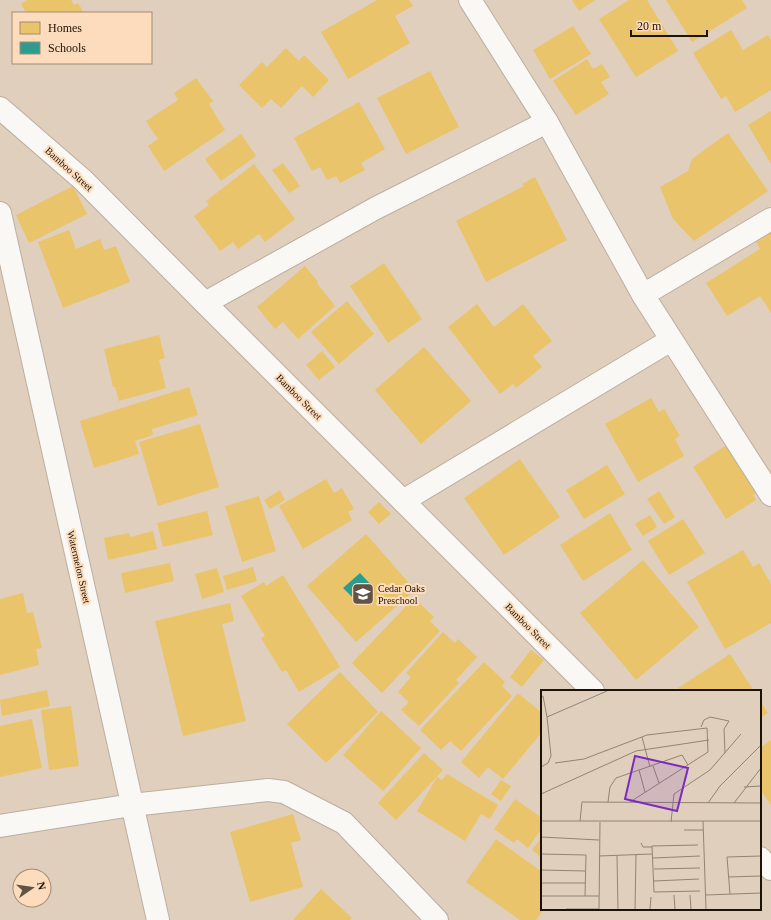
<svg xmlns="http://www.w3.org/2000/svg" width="771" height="920" font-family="'Times New Roman',serif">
<rect width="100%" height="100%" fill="#e0cfbd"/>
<g fill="#e9c46a" fill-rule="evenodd">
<polygon points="27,0 71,0 74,5 78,3 84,13 26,13 21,4"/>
<polygon points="377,0 409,0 413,6 395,16 410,43 348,79 321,32"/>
<polygon points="572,0 595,0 579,11"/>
<polygon points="629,0 647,0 678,51 636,77 599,19"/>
<polygon points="666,0 742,0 747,8 692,42"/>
<polygon points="573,26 591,54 550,79 533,50"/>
<polygon points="731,30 743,50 768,35 771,40 771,90 735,112 726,96 721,99 693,53"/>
<polygon points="286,48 299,61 304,55 329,80 313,97 302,86 281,108 271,99 262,108 239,85 262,62 267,67"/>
<polygon points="587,59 593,69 602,64 610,77 601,82 609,94 576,115 553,81"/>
<polygon points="430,71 459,127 406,154 377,98"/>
<polygon points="196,78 213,101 209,104 225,130 164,171 148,146 158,139 146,121 178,100 174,93"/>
<polygon points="359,102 385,149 361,163 365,170 340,183 336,176 327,180 320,167 312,171 294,138"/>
<polygon points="771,111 771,164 748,125"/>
<polygon points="728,133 768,191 694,241 673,219 660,187 688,171 692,159"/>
<polygon points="241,134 256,156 221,181 205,159"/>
<polygon points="283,163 300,186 289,193 272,170"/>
<polygon points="254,164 295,219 265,242 259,234 238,249 233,242 220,251 194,216 209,205 206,201"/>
<polygon points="535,177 567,240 486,282 456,221 524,186 522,184"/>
<polygon points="73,186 87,214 29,243 16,215"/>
<polygon points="69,230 76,249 100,239 104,250 116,246 130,282 63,308 38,242"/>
<polygon points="771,232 771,313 760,296 727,316 706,283 760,249 756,242"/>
<polygon points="384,263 422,319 388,343 350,286"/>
<polygon points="305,266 318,282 317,283 335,306 298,339 283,322 275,329 257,307"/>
<polygon points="347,301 374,334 339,364 311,332"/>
<polygon points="477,304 494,327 523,304 552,341 533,356 542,367 516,388 513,384 500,394 448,327"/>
<polygon points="159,335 165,358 159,360 166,388 119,401 115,387 113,387 104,349"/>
<polygon points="424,347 471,401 421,444 375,390"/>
<polygon points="322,351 335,367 319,380 306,365"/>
<polygon points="189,387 198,415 152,429 153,435 135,441 139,454 94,468 80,421"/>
<polygon points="651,398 659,412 664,409 680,436 675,439 684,456 638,482 605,424"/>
<polygon points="200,424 219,487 158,506 139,442"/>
<polygon points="731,442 762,490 753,495 756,500 726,519 693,467"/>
<polygon points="520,459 560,517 504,555 464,498"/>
<polygon points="607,465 625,494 584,519 566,490"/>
<polygon points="326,479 334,493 342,488 354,509 348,512 352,520 303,549 279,506"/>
<polygon points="280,490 285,500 270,509 264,500"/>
<polygon points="659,491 675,517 664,524 647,499"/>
<polygon points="259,496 276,551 242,562 225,506"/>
<polygon points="379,502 391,514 379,524 368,512"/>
<polygon points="207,511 213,535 163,547 157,523"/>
<polygon points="610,513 632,550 583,581 560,545"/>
<polygon points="650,515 657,527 643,536 635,524"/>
<polygon points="683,519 705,553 669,575 648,541"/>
<polygon points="153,531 157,549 108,560 104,538 129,533 130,537"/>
<path d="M 366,534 L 415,590 L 356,642 L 307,586 ZM 360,573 L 373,587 L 357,602 L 343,588 Z"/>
<polygon points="743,550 753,567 759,563 771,584 771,623 725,649 687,582"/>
<polygon points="643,560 699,627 636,680 580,613"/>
<polygon points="170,563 174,581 125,593 121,573"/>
<polygon points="253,567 257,581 227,590 223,576"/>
<polygon points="217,568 224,592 202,599 195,574"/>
<polygon points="283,575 340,667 299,692 286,670 282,672 261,638 265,636 241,596 264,582 266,586"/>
<polygon points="23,593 27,613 33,612 42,648 36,649 39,665 0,675 0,599"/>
<polygon points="414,598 434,617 430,621 440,631 382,693 352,663"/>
<polygon points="230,603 234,621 222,624 246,721 183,736 155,621"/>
<polygon points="443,632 455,643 458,639 477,657 456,680 459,683 419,726 401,710 409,702 398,692 411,677 406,673"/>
<polygon points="531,650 544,660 522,687 510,677"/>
<polygon points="730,654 754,691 680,691 678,688"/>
<polygon points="484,662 505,682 502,686 512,696 461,751 450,741 441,750 420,730"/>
<polygon points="340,672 378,712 326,763 287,724"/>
<polygon points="47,690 50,706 2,716 0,700"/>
<polygon points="518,693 542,713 542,732 503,779 488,767 479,778 461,762"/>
<polygon points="760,700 768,713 760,718"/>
<polygon points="71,706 79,766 49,770 41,710"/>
<polygon points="381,711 421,748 383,791 343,755"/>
<polygon points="32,719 42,768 0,777 0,726"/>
<polygon points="771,740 771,805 760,789 760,748"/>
<polygon points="424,753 443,770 396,820 378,803"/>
<polygon points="447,774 498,805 490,819 481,814 465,841 417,811 437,777 442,780"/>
<polygon points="501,780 511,786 501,801 491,794"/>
<polygon points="515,799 542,818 542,828 528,848 517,839 514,843 494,829"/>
<polygon points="293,814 301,840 291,843 303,887 250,902 230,832"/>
<polygon points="542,837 542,858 532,850"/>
<polygon points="496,839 542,872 542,909 544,909 536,920 520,920 466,882"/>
<polygon points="321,889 352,918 350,920 293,920"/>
</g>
<polygon fill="#2a9d8f" points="360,573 373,587 357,602 343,588"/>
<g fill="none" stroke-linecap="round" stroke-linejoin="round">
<g stroke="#bbaea0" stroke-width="24">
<g id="minor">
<polyline points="470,0 547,122 643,295 771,495"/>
<polyline points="0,108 83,180 205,303 593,691"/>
<polyline points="0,213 158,920"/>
<polyline points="643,295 771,219"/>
<polyline points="205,303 376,208 547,122"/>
<polyline points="403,501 671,340"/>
<polyline points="0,826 132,805 268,790 284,792 344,823 437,920"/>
<polyline points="760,858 771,869"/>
</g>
</g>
<use href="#minor" stroke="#faf8f5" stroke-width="22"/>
</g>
<defs>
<g id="school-square" transform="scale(1.15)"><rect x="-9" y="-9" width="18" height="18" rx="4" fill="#615446" stroke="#fcdcbc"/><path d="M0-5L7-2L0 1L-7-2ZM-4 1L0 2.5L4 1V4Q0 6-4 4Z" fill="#fff"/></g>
</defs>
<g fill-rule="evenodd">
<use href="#school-square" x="363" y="594"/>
</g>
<g text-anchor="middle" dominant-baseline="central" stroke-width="4" stroke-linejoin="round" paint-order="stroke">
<g font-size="10" fill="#1d1206" stroke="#fcdcbc">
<text transform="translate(69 169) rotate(42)">Bamboo Street</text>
<text transform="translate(299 397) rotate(45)">Bamboo Street</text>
<text transform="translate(79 567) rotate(77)">Watermelon Street</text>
<text transform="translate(528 626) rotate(45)">Bamboo Street</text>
</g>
<g font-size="10" fill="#1d1206" stroke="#fcdcbc" text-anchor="start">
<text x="378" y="588">Cedar Oaks<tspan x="378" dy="12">Preschool</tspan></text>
</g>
</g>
<g transform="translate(541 690)">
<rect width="220" height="220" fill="#e0cfbd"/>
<path fill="none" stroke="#928374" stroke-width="1" d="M 0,7 L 2,6 L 6,27 L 10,66 L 7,73 L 0,77M 6,27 L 66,1M 160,37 L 163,30 L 169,27 L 188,31 L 183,39 L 184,63M 101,47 L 109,77M 14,73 L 43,69 L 106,45 L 166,38 L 167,62 L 89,112M 112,76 L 118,93M 98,80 L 104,102M 203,97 L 220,96M 0,104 L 95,61 L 168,50M 67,112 L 69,97 L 75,88 L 141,65 L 147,75M 167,113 L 179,96 L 220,55M 193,113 L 220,78M 0,131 L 220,131M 39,131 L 41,112 L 220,113M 162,131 L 165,219M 130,132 L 133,104 L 169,80 L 200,44M 143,140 L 162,140M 0,147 L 58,150M 100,153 L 102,157 L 111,157M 157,155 L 111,156 L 113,202 L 159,201M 0,164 L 45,165 L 44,206M 58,166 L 111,164M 76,166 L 77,219M 112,168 L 159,166M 113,179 L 159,178M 0,180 L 44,181M 187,187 L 220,186M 113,191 L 158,189M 0,193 L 44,193M 189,204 L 186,167 L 220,166M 133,205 L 134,219M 149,205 L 150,219M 165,205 L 220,203M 0,206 L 58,206M 25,219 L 58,219M 58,219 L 59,132M 94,219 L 95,165M 109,219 L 110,207"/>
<path fill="#7b2cbf" fill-opacity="0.15" stroke="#7b2cbf" stroke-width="2" d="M 94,66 L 147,78 L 136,121 L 84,109 Z"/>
<rect width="220" height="220" fill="none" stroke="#1d1206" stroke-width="2"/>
</g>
<rect x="12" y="12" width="140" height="52" fill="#fcdcbc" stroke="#a38b73"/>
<rect x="20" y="22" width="20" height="12" fill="#e9c46a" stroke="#a38b73"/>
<text x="48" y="32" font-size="12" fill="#1d1206">Homes</text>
<rect x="20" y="42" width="20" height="12" fill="#2a9d8f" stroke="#a38b73"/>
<text x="48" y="52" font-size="12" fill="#1d1206">Schools</text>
<g transform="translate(32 888) rotate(77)"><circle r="19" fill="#fcdcbc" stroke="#a38b73"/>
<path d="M0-3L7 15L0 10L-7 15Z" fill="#615446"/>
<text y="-6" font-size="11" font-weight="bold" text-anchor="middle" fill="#1d1206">N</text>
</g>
<path d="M631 30v6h76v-6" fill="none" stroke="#1d1206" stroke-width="2"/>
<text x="637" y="30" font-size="12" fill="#1d1206" stroke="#fcdcbc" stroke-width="3" paint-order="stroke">20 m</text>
</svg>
